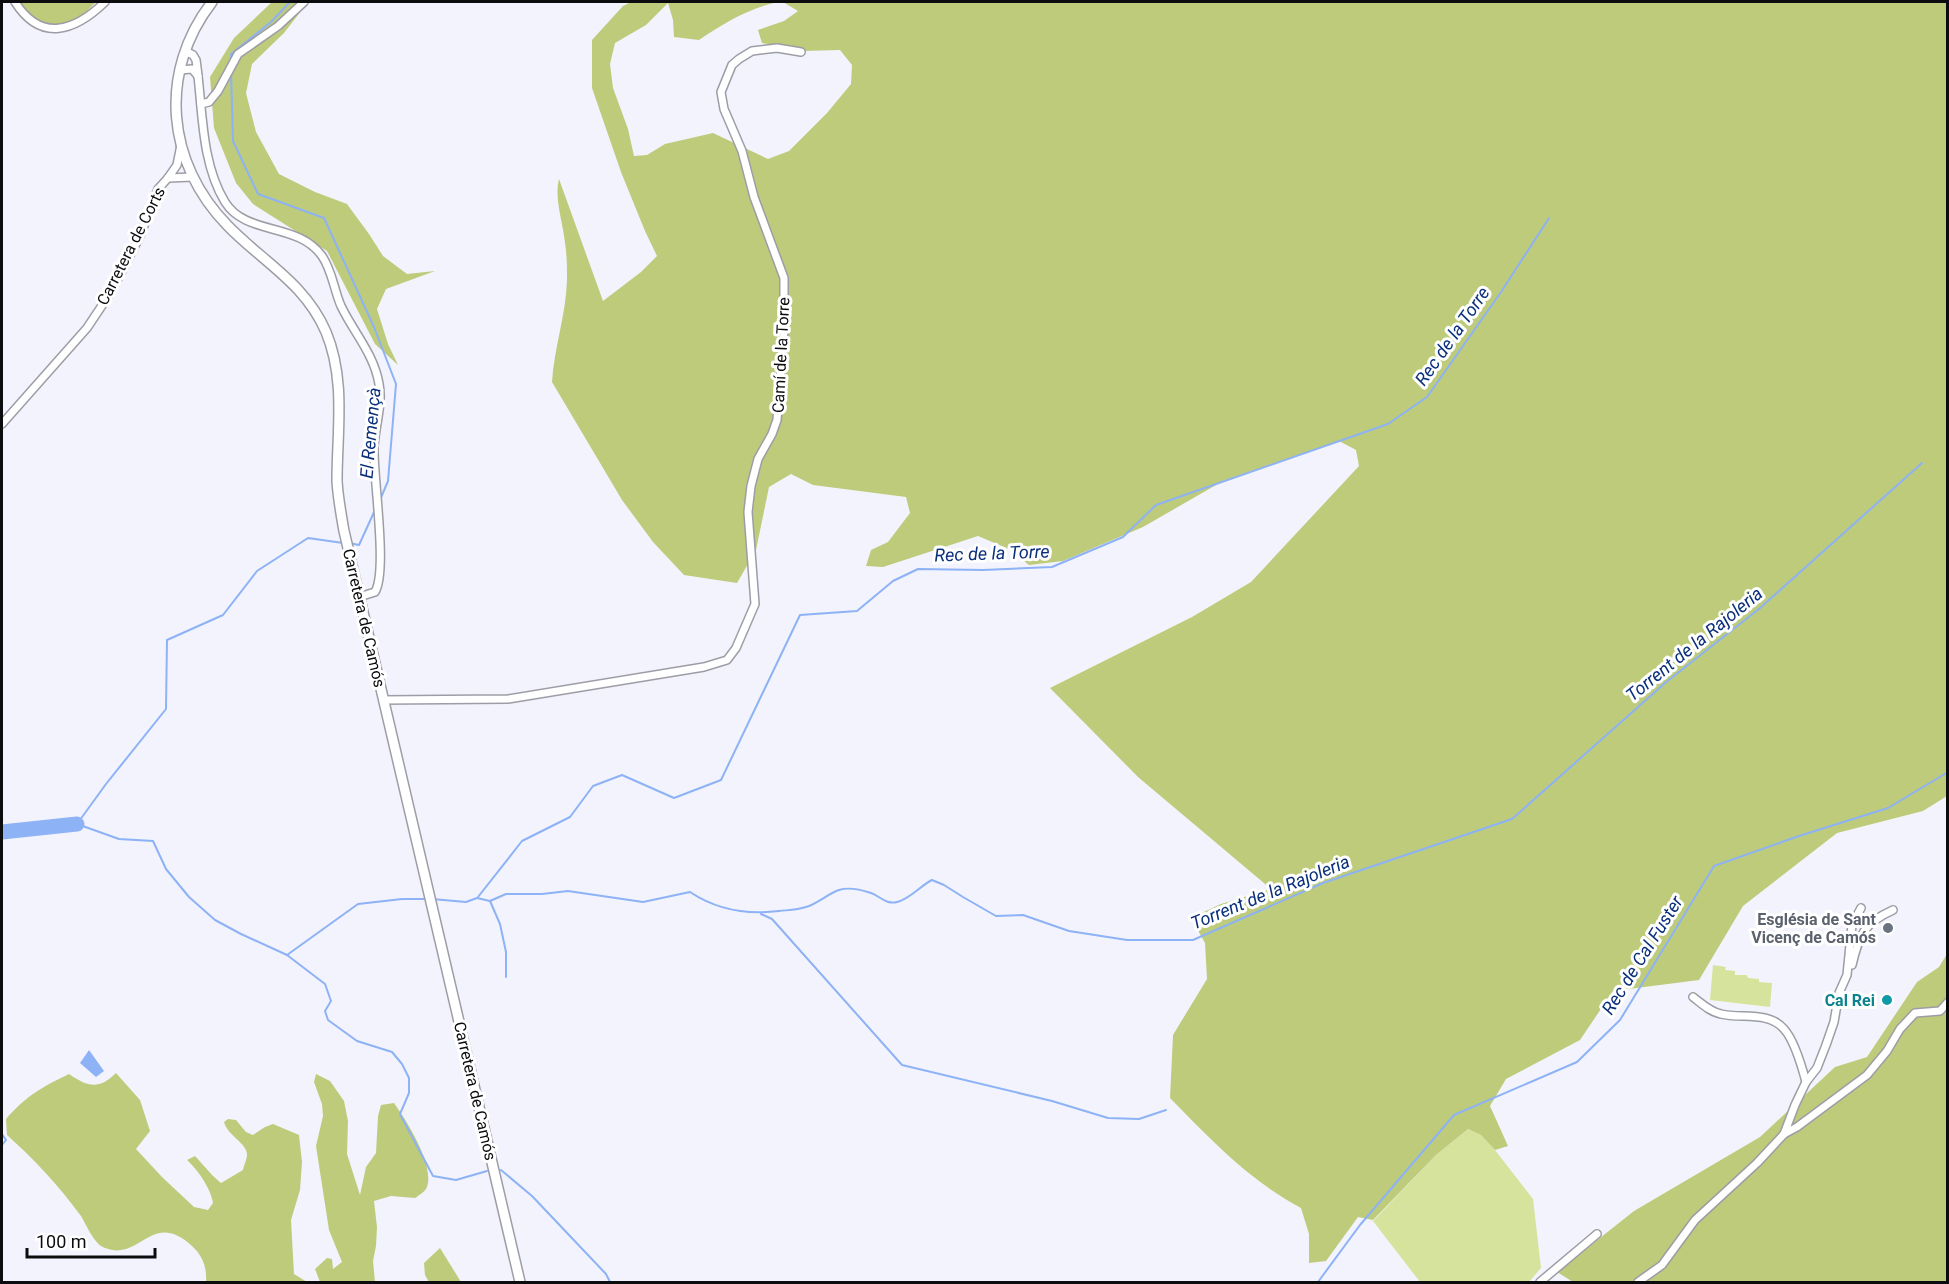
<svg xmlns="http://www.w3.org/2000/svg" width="1949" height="1284" font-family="Roboto,sans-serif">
<rect width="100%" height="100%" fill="#f3f3fd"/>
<g fill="#d6e39c">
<polygon points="1713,965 1726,967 1725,970 1735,971 1735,975 1747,975 1748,978 1759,979 1759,982 1772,983 1770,1007 1710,1000"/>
<polygon points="1468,1129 1481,1135 1495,1150 1533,1199 1541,1268 1529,1282 1420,1282 1373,1221 1436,1155"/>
</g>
<g fill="#bdcb7b">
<polygon points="15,2 96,2 86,12 61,29 26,17"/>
<polygon points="272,2 308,2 284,33 252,64 246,93 256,132 279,174 315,192 347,204 369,234 383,256 407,274 435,271 386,289 377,309 388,344 398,365 375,344 327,251 253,204 236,183 214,128 210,77 234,38"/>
<path d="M 631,2 L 778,2 C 749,8 724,23 699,40 L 674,37 L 673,20 L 668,3 L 646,25 L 615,43 L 610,64 L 613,88 L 628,129 L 634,156 L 647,155 L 665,144 L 713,133 L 768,159 L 789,151 L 827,113 L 851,84 L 852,65 L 840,50 L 803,51 L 762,43 L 758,30 L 784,21 L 798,11 L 783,2 L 1947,2 L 1947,796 L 1923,811 L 1837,833 L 1743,906 L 1699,980 L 1613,991 L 1580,1040 L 1506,1079 L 1490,1106 L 1508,1146 L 1495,1150 L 1481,1135 L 1468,1129 L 1436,1155 L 1373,1220 L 1358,1217 L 1326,1261 L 1309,1263 L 1309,1234 L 1301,1208 C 1250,1181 1210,1139 1170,1098 L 1173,1035 L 1207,979 L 1205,943 L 1191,918 L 1221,904 L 1271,889 L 1138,777 L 1050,688 L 1192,617 L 1251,582 L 1359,466 L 1356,450 L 1339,441 L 1223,481 L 1143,527 L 1063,561 L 1029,565 L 1009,549 L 978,536 L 883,567 L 866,566 L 871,550 L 888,542 L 910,513 L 906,497 L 813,485 L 791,474 L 769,487 L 756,550 L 737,583 L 684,575 L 653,542 L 622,500 L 552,382 C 554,348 566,315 567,280 C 567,268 567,255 565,243 C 563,222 554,199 559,179 L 603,301 L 641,272 L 657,256 L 645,231 L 621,172 L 592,88 L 592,40 L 623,6 Z"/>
<polygon points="1947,954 1947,1282 1573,1282 1557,1272 1634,1211 1760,1137 1835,1067 1867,1057 1917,982 1939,967"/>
<path d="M 116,1073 L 140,1100 L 150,1131 L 136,1149 L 162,1177 L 194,1207 L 208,1210 L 213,1203 C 211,1189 198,1170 187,1160 L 195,1156 L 213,1176 L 221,1183 L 243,1170 C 244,1165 247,1159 247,1155 C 248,1144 227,1135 224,1122 L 228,1119 L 236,1120 L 246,1132 L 253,1135 L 265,1127 L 273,1124 L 299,1135 L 302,1162 L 300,1190 L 291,1220 L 294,1274 L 307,1282 L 206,1282 C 207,1268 203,1256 192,1246 C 151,1209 141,1262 105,1248 C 94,1244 87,1226 81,1216 C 59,1186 34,1159 7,1135 L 6,1119 C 26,1096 42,1087 69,1074 C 88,1087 99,1090 116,1073 Z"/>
<path d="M 316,1074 L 330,1081 L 344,1101 L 348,1121 L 347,1154 L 360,1195 L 366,1167 L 376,1153 L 378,1116 L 381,1105 L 394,1103 C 406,1120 437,1168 426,1189 C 424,1192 418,1196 415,1198 L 391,1196 L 374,1201 L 377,1227 L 376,1246 L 373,1261 L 375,1282 L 320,1282 L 315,1269 L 327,1258 L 332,1259 L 333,1269 L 342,1262 L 329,1230 L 316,1146 L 323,1116 L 322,1104 L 314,1082 Z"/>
<polygon points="440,1248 461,1282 429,1282 425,1275 424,1263"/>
</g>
<polygon fill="#8db2f5" points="89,1050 104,1071 96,1077 80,1063"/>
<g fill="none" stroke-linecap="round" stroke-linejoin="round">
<g stroke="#8db2f5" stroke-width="2">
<polyline points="231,62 231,54 271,22 290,2"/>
<polyline points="231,71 233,141 258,194 324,218 374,327 396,384 388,481 380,500"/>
<polyline points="343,543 308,538 257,571 223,615 167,640 166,709 106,784 77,824 119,839 153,841 166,869 189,897 215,920 241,934 287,955 325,984 331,1001 325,1011 328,1020 357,1041 392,1052 402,1064 409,1078 409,1093 400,1114 433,1176 456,1180 487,1171"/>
<polyline points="349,543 359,545 375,510"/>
<polyline points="478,897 522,841 570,817 593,786 622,775 674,798 721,780 800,615 857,611 893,581 918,569 983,570 1052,567 1123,537 1156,505 1388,424 1427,397 1501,292 1549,218"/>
<path d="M 432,899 L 466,902 L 477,898 L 490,901 L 506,894 L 542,894 L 568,891 L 643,902 L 690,892 C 717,910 747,915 779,911 C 788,910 797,910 806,907 C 817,904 829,893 839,890 C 848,887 862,890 871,893 C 880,896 886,905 897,902 C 910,899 920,886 932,880 L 944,885 L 963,897 L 996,916 L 1023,915 L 1069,931 L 1127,940 L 1193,940 L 1323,883 L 1512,819 L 1665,683 L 1760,608 L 1922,463"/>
<polyline points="490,901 500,924 506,952 506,977"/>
<polyline points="761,914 772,919 902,1065 1052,1101 1108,1118 1139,1119 1166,1110"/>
<polyline points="287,955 358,904 402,899 426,899"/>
<polyline points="2,1134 6,1140 2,1145"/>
<polyline points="501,1170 532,1196 606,1274 610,1282"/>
<polyline points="1318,1282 1360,1225 1454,1115 1577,1062 1620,1020 1714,866 1799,836 1888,808 1948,772"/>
</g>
<polyline stroke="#8db2f5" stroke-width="15" points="2,832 77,824"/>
<g stroke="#9d9da6" stroke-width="10">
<g id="minor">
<path d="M 15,2 C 41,43 75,31 105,2"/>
<path d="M 185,51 L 193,55 L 196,60 C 203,106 200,161 225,202 C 246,236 298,222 322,256 C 332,270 334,290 341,306 C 354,333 374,354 379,384 C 383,404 375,426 374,447 C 373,477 388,570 375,592 L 359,597"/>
<polyline points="180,70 192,69 198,76"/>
<polyline points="201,104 209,102 218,91 238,54 278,26 304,2"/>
<polyline points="168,178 193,177"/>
<polyline points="2,424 87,328 111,292 140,236 158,189 168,178 177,165 181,145"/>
<polyline points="383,700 508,699 704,667 727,660 736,648 755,604 748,512 751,486 758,459 772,434 777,420 784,331 784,278 754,197 742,151 724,109 721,92 732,65 739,59 752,51 777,48 801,52"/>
<path d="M 1852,965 C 1859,935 1864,923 1893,910"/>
<path d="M 1693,997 C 1701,1003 1710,1012 1721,1014 C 1741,1019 1769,1011 1784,1029 C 1794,1040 1802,1067 1806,1082"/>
<polyline points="1784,1134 1797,1127 1867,1075 1887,1051 1900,1029 1915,1013 1940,1011 1948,1002"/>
<polyline points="1540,1282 1597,1234"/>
<polyline points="1638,1282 1662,1265 1695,1220 1757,1163 1784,1134 1795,1105 1806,1082 1817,1068 1826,1045 1834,1022 1839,993 1847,975 1852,925 1861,908"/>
</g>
</g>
<g stroke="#9d9da6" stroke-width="12">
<path id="tertiary" d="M 212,2 C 158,72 166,163 228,226 C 263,262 305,283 326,332 C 346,380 337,431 337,481 C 338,498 341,514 344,531 L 520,1282"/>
</g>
<use href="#minor" stroke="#fff" stroke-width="7"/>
<use href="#tertiary" stroke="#fff" stroke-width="9"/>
</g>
<circle fill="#6b7280" stroke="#fff" stroke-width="2" cx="1888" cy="928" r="6"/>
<circle fill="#0f9aa8" stroke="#fff" stroke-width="2" cx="1887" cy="1000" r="6"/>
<g text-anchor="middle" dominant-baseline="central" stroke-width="6" stroke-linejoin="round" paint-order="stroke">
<g font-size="16" fill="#0c0c0f" stroke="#fff">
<text transform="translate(131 246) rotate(-63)">Carretera de Corts</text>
<text transform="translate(781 355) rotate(-87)">Camí de la Torre</text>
<text transform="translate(364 618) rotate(77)">Carretera de Camós</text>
<text transform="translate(475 1091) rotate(77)">Carretera de Camós</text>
</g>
<g font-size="16" font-weight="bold" fill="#5b616d" stroke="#fff" text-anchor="end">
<text x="1876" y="919">Església de Sant<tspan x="1876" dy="18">Vicenç de Camós</tspan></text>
</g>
<g font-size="16" font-weight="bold" fill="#0d838f" stroke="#fff" text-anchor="end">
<text x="1875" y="1000">Cal Rei</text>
</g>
<g font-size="18" font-style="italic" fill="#0b307b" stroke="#fff">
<text transform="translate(1452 336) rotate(-55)">Rec de la Torre</text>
<text transform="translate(370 433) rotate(-85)">El Remençà</text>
<text transform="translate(992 553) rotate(-2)">Rec de la Torre</text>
<text transform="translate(1694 644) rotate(-39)">Torrent de la Rajoleria</text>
<text transform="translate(1270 892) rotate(-22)">Torrent de la Rajoleria</text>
<text transform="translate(1642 955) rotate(-58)">Rec de Cal Fuster</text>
</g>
</g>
<rect width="1949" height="1284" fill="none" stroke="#0c0c0f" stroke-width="6"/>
<path d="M27 1248v9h128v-9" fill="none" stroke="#0c0c0f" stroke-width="3"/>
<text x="36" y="1248" font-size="18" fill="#0c0c0f" stroke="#ffffff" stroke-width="4.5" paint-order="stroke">100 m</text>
</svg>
